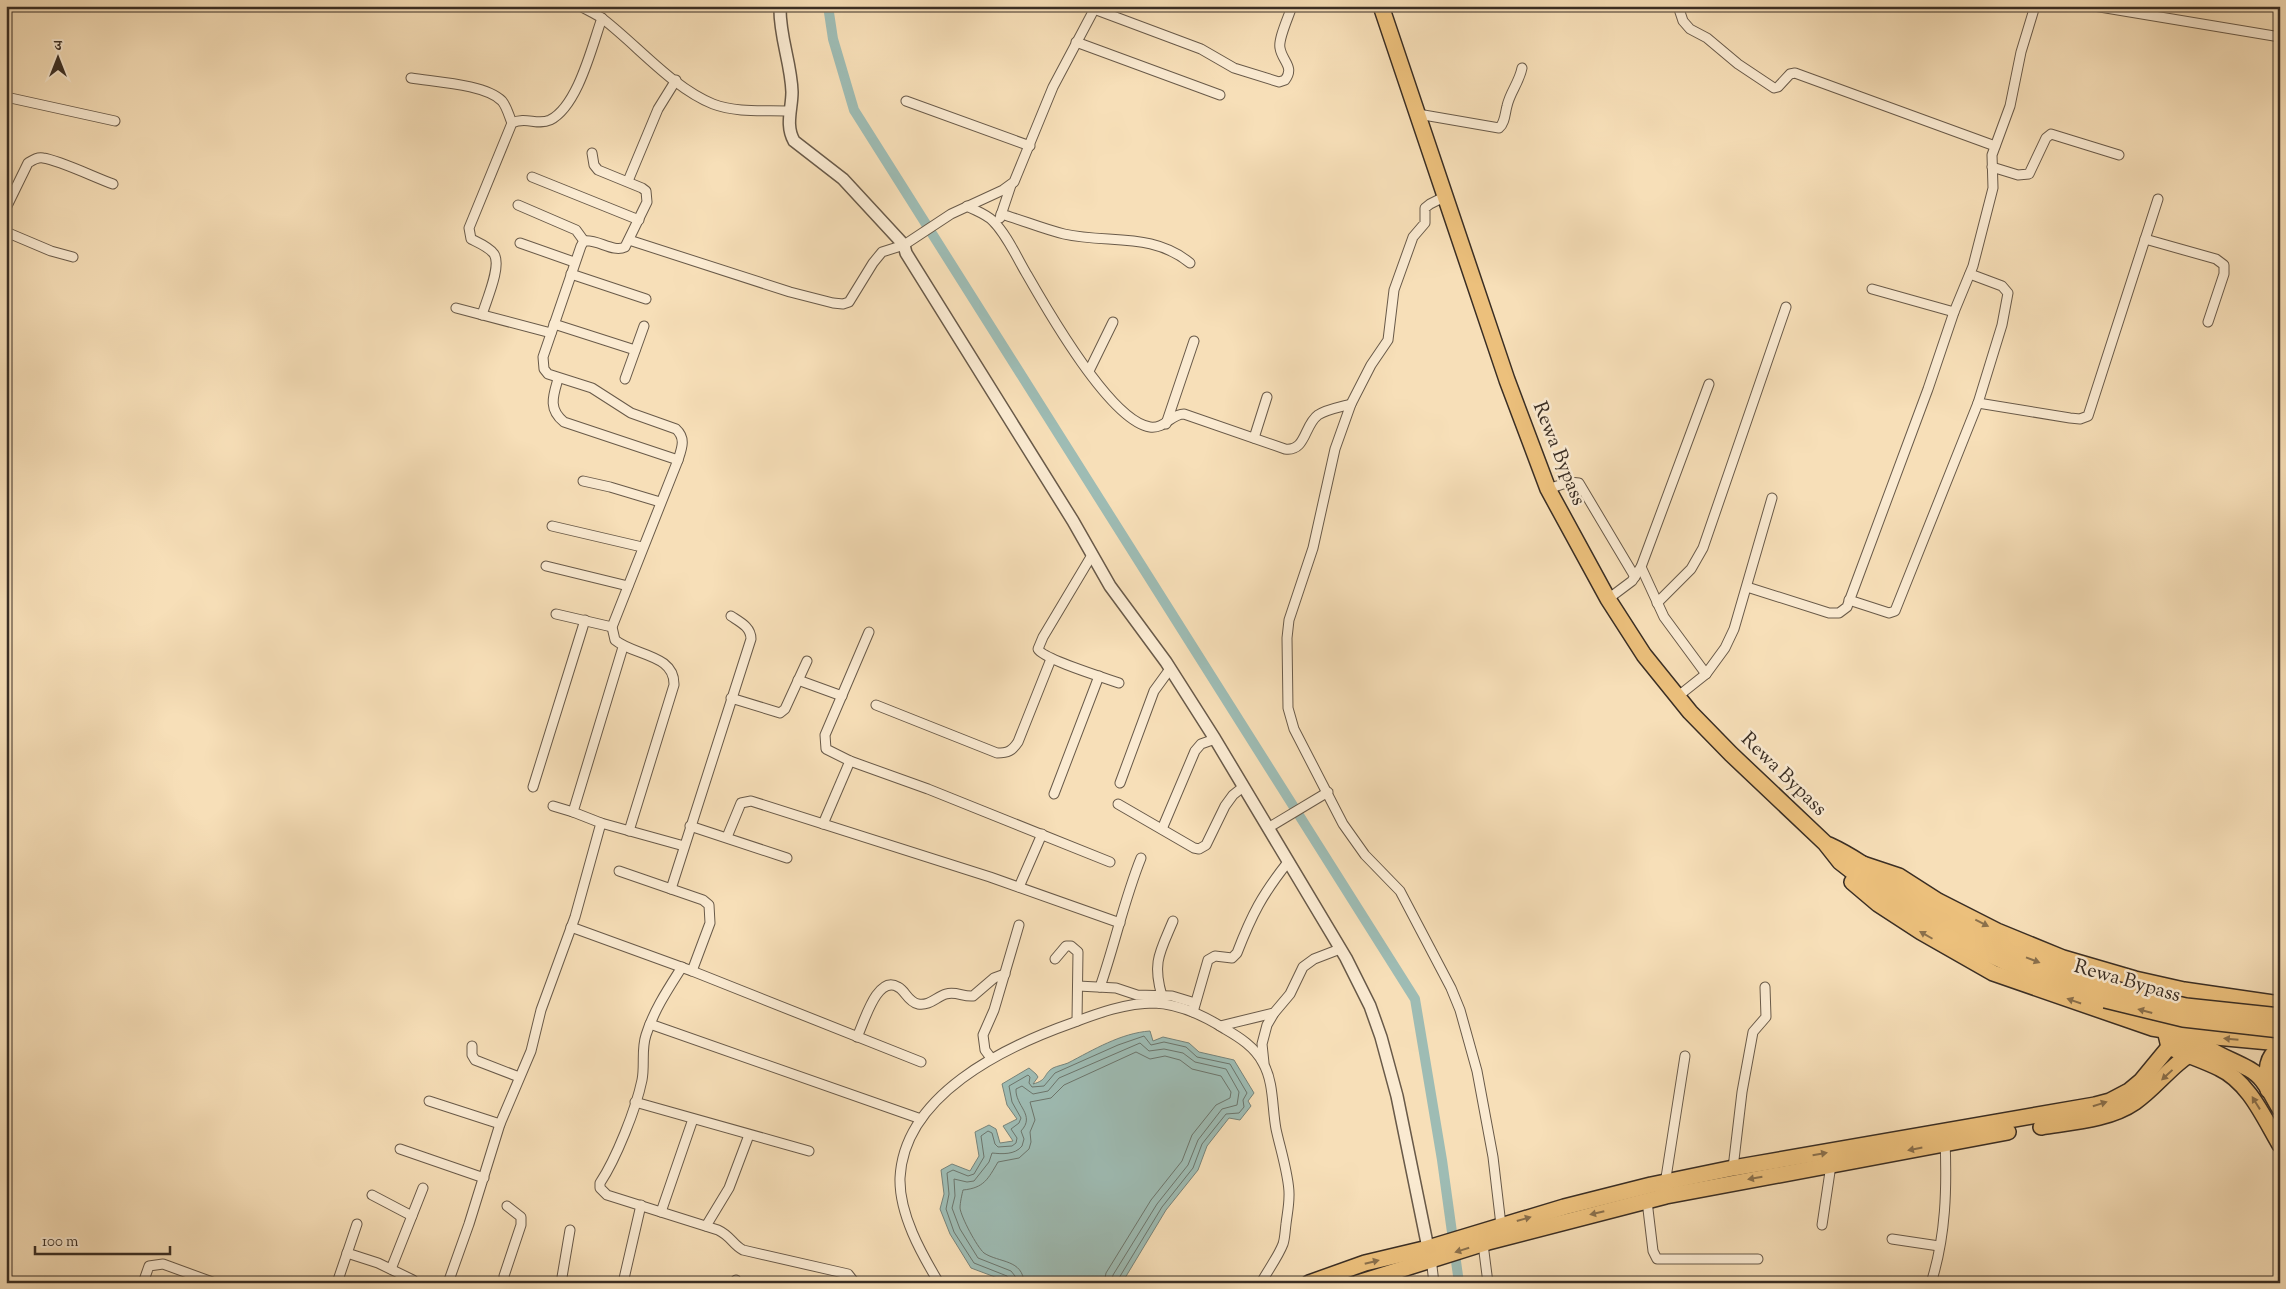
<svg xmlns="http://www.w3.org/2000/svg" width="2286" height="1289" font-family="'Sorts Mill Goudy','Noto Serif Devanagari',serif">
<rect width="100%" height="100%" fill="#f7dfb8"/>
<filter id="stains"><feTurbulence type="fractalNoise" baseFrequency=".004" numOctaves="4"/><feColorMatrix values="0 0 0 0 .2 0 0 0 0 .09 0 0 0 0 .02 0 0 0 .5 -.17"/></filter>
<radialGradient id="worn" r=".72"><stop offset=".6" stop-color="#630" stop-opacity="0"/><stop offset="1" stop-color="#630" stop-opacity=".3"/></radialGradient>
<path fill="#9ebcb4" stroke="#76837a" d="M 1150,1031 L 1153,1041 L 1163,1037 L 1189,1043 L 1199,1052 L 1234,1060 L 1254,1093 L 1248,1101 L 1251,1106 L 1240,1120 L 1229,1118 L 1207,1146 L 1198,1170 L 1166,1210 L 1125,1278 L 1121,1283 L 1011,1283 L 971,1268 L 950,1234 L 940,1209 L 944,1194 L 941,1170 L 952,1164 L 970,1171 L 979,1156 L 975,1132 L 989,1125 L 996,1129 L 1000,1143 L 1013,1141 L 1003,1126 L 1017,1119 L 1007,1105 L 1002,1084 L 1029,1068 L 1036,1074 L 1038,1077 L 1033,1084 C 1048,1080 1043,1074 1053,1068 C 1057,1066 1063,1065 1068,1063 C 1093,1050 1121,1033 1150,1031 Z"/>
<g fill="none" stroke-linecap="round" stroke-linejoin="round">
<g stroke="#6c756c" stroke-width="1">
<polyline points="1010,1283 1007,1276 974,1263 954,1232 946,1209 949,1194 947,1173 953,1170 968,1176 974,1174 984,1157 981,1136 988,1131 992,1133 995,1144 998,1147 1012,1146 1016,1143 1017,1138 1011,1129 1019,1123 1021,1118 1012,1102 1009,1086 1028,1075 1030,1077 1029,1083 1032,1087 1044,1086 1055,1073 1118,1045 1144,1036 1151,1045 1164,1042 1186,1047 1197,1057 1230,1064 1247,1093 1243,1100 1244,1107 1239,1113 1226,1114 1202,1144 1193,1168 1162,1207 1119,1278 1118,1283"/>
<path d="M 1016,1283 L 1015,1276 L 1011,1271 L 978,1258 L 960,1229 L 952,1208 L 955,1196 L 954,1179 L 967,1182 L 974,1181 L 989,1162 L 992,1153 C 1002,1154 1015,1155 1022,1146 L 1024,1139 L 1021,1131 C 1036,1115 1015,1106 1016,1089 L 1022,1086 L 1033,1094 L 1048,1091 L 1059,1078 L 1140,1043 L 1149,1051 L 1164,1049 L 1183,1053 L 1195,1062 L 1226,1069 L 1239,1092 L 1237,1105 L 1222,1109 L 1198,1140 L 1188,1165 L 1157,1204 L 1113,1275 L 1111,1283"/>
<path d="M 1024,1283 C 1023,1259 999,1263 984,1253 C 977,1247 961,1217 960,1208 C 960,1203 962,1194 963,1190 C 984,1188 988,1179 998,1162 L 1019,1158 L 1029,1149 L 1031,1142 L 1030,1132 L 1035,1120 L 1030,1102 L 1051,1098 L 1064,1085 L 1136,1052 L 1150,1059 L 1165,1056 L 1180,1060 L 1192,1069 L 1221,1076 L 1231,1092 L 1230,1098 L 1216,1105 L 1192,1135 L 1182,1161 L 1151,1200 L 1106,1273 L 1104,1283"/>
</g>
<polyline stroke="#9ebcb4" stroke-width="10" points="828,6 833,39 854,110 1415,999 1442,1160 1459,1283"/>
<g stroke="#695a49" stroke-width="11">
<g id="minor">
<path d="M 580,6 C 587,10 596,14 603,19 C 638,46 673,88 713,104 C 737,113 765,110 790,111"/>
<polyline points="1678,6 1683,21 1690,29 1707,38 1738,64 1774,88 1778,87 1790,74 1795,73 1995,146"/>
<polyline points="2094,6 2280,37"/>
<path d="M 1094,9 L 1201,49 L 1234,68 L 1279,82 L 1285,80 C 1295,67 1282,61 1280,48 C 1278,39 1289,16 1292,6"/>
<polyline points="1076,42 1220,95"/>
<path d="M 411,78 C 434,82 485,84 502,101 C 507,107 509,116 512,123"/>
<polyline points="6,97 115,121"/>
<polyline points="906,101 1030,146"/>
<path d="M 1418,114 L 1499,128 C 1505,123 1505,113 1507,106 C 1510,92 1519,83 1522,68"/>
<path d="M 592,153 L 594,165 L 598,170 L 642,188 L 646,191 L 647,202 L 625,247 C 613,253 598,239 584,241 L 581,246 L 543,357 L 544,369 L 548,374 L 592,388 L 631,413 L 676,429 C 686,438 682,448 678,460 L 612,627 L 615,640 C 634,656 675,654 674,685 L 629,831"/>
<polyline points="1992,167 2018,175 2029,174 2046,138 2051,134 2119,155"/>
<polyline points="532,177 639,220"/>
<polyline points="628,181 658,109 676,80"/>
<polyline points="1444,197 1430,204 1425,208 1425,223 1413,237 1394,290 1388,340 1371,365 1351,404 1335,449 1313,548 1289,620 1287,638 1288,708 1294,729 1343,824 1365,855 1400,891 1451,988 1460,1010 1477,1071 1493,1157 1501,1225"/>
<polyline points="518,205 576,230 584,241"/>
<path d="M 967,206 C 976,211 986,214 993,221 C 1007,235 1016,256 1026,273 C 1046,308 1110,421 1150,427 C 1165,429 1171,414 1184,414 L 1285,449 C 1306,452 1304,425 1318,415 C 1327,409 1341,407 1351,404"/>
<path d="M 6,208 L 28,163 C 33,160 37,157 43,158 C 59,160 96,178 113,184"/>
<path d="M 1001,214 C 1022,220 1043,229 1064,234 C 1109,244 1152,232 1190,263"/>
<polyline points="1000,218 1011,185"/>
<polyline points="6,232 51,251 73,257"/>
<polyline points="2145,239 2216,259 2224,265 2224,274 2208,322"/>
<polyline points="629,240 790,292 833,303 843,304 849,302 873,263 882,252 904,245 951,214 1003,190 1014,182 1053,87 1096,6"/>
<polyline points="520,243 574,262"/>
<polyline points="571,274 646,299"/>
<polyline points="1872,289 1954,312"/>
<polyline points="456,308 551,333"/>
<path d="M 482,315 C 486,301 502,266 494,254 C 489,247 479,243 471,239 L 469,228 L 512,123 C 526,116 537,126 550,120 C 578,106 592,46 602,18"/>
<polyline points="554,324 635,350"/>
<polyline points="1089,371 1113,322"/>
<path d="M 558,379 C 553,396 548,409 564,422 L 678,460"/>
<polyline points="625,379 644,326"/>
<polyline points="1978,403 2070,418 2080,419 2088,416 2158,199"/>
<polyline points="1166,424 1194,341"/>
<polyline points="1254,438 1267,397"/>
<polyline points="583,481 610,487 660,502"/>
<polyline points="1548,489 1569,482 1579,483 1635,577"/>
<polyline points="552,526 642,547"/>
<path d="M 1092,555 L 1043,637 L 1038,649 C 1043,659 1105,678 1119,683"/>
<polyline points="546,566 628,586"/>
<polyline points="1641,567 1664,617 1706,674"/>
<polyline points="1747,587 1829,613 1839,613 1847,607 1928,389 1954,312 1973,266 1993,188 1992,155 2010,106 2021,52 2035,6"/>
<polyline points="1608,599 1632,581 1641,567 1709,384"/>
<polyline points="1849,600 1889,613 1895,611 1978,403 2002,325 2008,293 2002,286 1970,274"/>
<polyline points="1657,603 1691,569 1703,548 1786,307"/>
<polyline points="556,614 612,627"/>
<polyline points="869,632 825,735 826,749 850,761 928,789 1110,862"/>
<polyline points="798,680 842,696"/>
<polyline points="1677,697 1706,674 1725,648 1734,629 1772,498"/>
<polyline points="731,698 780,713 785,709 807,661"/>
<path d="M 876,705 L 997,753 C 1008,753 1012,751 1018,742 L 1051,659"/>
<polyline points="1120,783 1154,691 1170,669"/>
<polyline points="533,787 585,620"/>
<polyline points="1054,794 1099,676"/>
<polyline points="1118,804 1194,848 1199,849 1206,845 1225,806 1233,795 1243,787"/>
<polyline points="553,806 573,812"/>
<polyline points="601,823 684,846"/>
<polyline points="823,824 850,761"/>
<polyline points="690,826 787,858"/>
<polyline points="1268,828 1328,792"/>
<polyline points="1162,829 1195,751 1201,744 1215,739"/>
<polyline points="727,837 741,803 751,801 990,877 1120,923"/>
<polyline points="619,871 703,900 709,905 710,923 692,971"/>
<polyline points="1019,887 1042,834"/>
<path d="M 671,889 L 751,639 C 751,627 740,622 731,616"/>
<polyline points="571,927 692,971 921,1062"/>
<polyline points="1055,959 1066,946 1071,946 1078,952 1077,1021"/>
<path d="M 682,967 C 668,989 654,1010 646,1035 C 641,1050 645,1065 642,1080 C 636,1109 616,1159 600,1183 L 600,1188 L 607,1195 L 718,1230 C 731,1236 733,1245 743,1250 L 848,1274 L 855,1283"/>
<polyline points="1078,986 1116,988 1137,995 1172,996 1195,1003"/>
<path d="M 1100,987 C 1115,944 1124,900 1141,858"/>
<path d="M 1162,996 C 1152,962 1160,952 1173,921"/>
<path d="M 1193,1012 L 1208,960 L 1215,956 L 1232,958 L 1237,953 C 1252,914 1262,895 1288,862"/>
<polyline points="650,1024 921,1119"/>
<polyline points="1220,1026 1274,1013"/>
<path d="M 857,1037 C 864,1023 877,974 898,987 C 906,991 907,1001 918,1004 C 930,1006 936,997 946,994 C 956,991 963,997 973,996 L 994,978 L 1005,974"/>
<polyline points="472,1046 472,1055 475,1060 519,1077"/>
<polyline points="991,1058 985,1050 983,1035 994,1010 1019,925"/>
<polyline points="1264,1063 1262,1044 1267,1025 1274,1013 1290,994 1303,967 1314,959 1340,949"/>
<polyline points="429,1101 500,1124"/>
<polyline points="635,1102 809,1151"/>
<polyline points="400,1149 484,1178"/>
<polyline points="1733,1168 1742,1092 1753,1032 1766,1017 1765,987"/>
<polyline points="1665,1184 1685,1056"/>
<polyline points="372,1195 412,1216"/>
<polyline points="1647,1201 1653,1251 1657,1259 1758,1259"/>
<polyline points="661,1212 693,1119"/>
<polyline points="1822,1225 1831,1165"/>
<polyline points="706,1226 729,1188 749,1135"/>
<polyline points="1892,1239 1939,1246"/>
<polyline points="1483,1244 1488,1283"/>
<polyline points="347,1253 378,1263 413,1280"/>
<polyline points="1431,1258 1434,1283"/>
<polyline points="391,1269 423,1188"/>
<polyline points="143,1283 149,1266 163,1264 215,1283"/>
<polyline points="337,1283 357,1224"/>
<polyline points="448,1283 469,1224 500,1124 531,1051 541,1010 575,917 601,823 573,812 623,647"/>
<polyline points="505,1283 504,1276 521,1225 521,1217 507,1206"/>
<polyline points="561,1283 570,1230"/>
<polyline points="623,1283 641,1205"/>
<polyline points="735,1283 736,1280"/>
<path d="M 939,1283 C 921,1253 899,1214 900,1178 C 904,1095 1004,1047 1072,1023 C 1098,1013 1126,1003 1154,1003 C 1180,1004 1203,1015 1225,1029 C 1239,1037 1255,1047 1263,1063 C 1274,1082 1272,1108 1276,1129 C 1280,1148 1290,1179 1289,1196 C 1289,1206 1287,1215 1286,1224 C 1285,1231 1285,1238 1283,1244 C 1278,1257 1268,1270 1261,1283"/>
<path d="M 1931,1283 C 1946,1236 1947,1188 1945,1140"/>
</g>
</g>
<g stroke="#695a49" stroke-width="14">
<path id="tertiary" d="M 780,6 C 779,36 791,62 792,92 C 792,109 785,125 794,141 L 843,179 L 904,245 L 906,253 L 1073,521 L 1110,586 L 1166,662 L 1215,739 L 1346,958 L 1370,1006 L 1381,1037 L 1397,1096 L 1428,1248"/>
</g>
<g stroke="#3a2e24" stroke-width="18">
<g id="primary">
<path d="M 2041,1127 C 2071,1122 2109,1120 2135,1102 C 2157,1087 2173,1062 2198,1050"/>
<polyline points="1309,1283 1365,1263 1428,1248 1564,1207 1651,1185 1733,1168 2095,1105 2110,1101 2129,1091 2141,1081 2169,1047 2196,1039"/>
<polyline points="1358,1283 1488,1242 1666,1196 2008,1132"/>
</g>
</g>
<g stroke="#3a2e24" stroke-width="18">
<g id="trunk">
<polyline points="1381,6 1507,380 1548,489 1608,599 1644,655 1690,712 1731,754 1825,843 1840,862 1867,883 1964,943 2005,962 2105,1000"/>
<path d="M 1829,845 C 1868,863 1900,893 1938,914 C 1993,945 2051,967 2110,988"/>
<polyline points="1860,863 1899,876 1938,901 1997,931 2063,958 2135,979 2184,990 2280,1004"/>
<polyline points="1852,882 1878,904 1921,932 1993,973 2152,1028 2194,1035 2280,1043"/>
<path d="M 2167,1021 L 2165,1030 L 2169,1047 C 2186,1055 2203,1060 2219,1068 C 2249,1082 2264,1118 2280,1145"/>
<path d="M 2194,1033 C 2197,1050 2242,1062 2255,1073 C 2266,1081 2273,1098 2280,1109"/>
<path d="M 2268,1090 C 2267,1073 2264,1058 2280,1048"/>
</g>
</g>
<use href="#minor" stroke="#faead1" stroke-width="9"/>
<use href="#tertiary" stroke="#faead1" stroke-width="11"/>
<use href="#primary" stroke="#ecc07c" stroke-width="15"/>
<use href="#trunk" stroke="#ecc07c" stroke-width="15"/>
<g stroke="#3a2e24" stroke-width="18" stroke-linecap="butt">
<g id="trunk-bridge">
<polyline points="2110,988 2186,1006 2280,1016"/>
<polyline points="2105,1000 2183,1019 2280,1030"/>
</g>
</g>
<use href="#trunk-bridge" stroke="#ecc07c" stroke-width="15"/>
</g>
<defs><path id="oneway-solid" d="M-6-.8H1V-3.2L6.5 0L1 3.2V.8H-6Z" transform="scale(1.25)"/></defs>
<g fill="#8a704c">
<use href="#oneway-solid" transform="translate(1982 923) rotate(27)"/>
<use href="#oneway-solid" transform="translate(1926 935) rotate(-150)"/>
<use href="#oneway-solid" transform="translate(2033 960) rotate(21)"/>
<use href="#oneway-solid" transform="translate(2074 1001) rotate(-161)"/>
<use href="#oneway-solid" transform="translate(2145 1011) rotate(-165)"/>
<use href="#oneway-solid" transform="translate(2231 1039) rotate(-175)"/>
<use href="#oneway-solid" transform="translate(2167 1075) rotate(137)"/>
<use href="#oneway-solid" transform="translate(2256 1103) rotate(-122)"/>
<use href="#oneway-solid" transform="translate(2100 1104) rotate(-17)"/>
<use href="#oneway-solid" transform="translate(1915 1149) rotate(169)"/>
<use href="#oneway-solid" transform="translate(1820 1154) rotate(-10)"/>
<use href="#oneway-solid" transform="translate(1755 1178) rotate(170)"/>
<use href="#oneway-solid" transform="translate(1597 1213) rotate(167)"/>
<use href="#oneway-solid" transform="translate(1524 1219) rotate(-16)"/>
<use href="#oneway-solid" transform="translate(1462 1250) rotate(163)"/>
<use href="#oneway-solid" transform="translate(1372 1262) rotate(-14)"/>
</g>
<g text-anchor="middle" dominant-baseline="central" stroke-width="5" stroke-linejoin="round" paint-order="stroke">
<g font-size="20" fill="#3a2e24" stroke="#faead1">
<text transform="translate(1558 454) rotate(68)">Rewa Bypass</text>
<text transform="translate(1783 775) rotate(44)">Rewa Bypass</text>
<text transform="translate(2127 982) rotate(16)">Rewa Bypass</text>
</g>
</g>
<rect width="2286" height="1289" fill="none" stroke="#f7dfb8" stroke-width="25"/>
<rect x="8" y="8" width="2271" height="1274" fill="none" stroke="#3a2e24" stroke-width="2.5"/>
<rect x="12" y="12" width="2261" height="1264" fill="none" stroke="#3a2e24"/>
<g transform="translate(58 58)" stroke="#faead1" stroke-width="4" paint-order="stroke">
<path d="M0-4L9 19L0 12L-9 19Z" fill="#3a2e24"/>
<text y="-8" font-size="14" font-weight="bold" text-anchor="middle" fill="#3a2e24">उ</text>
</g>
<path d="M35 1246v8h135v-8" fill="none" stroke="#3a2e24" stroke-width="2.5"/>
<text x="42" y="1246" font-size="15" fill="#3a2e24" stroke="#faead1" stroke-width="4" paint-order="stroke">100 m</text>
<rect width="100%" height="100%" filter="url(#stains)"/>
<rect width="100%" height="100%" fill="url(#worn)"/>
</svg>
